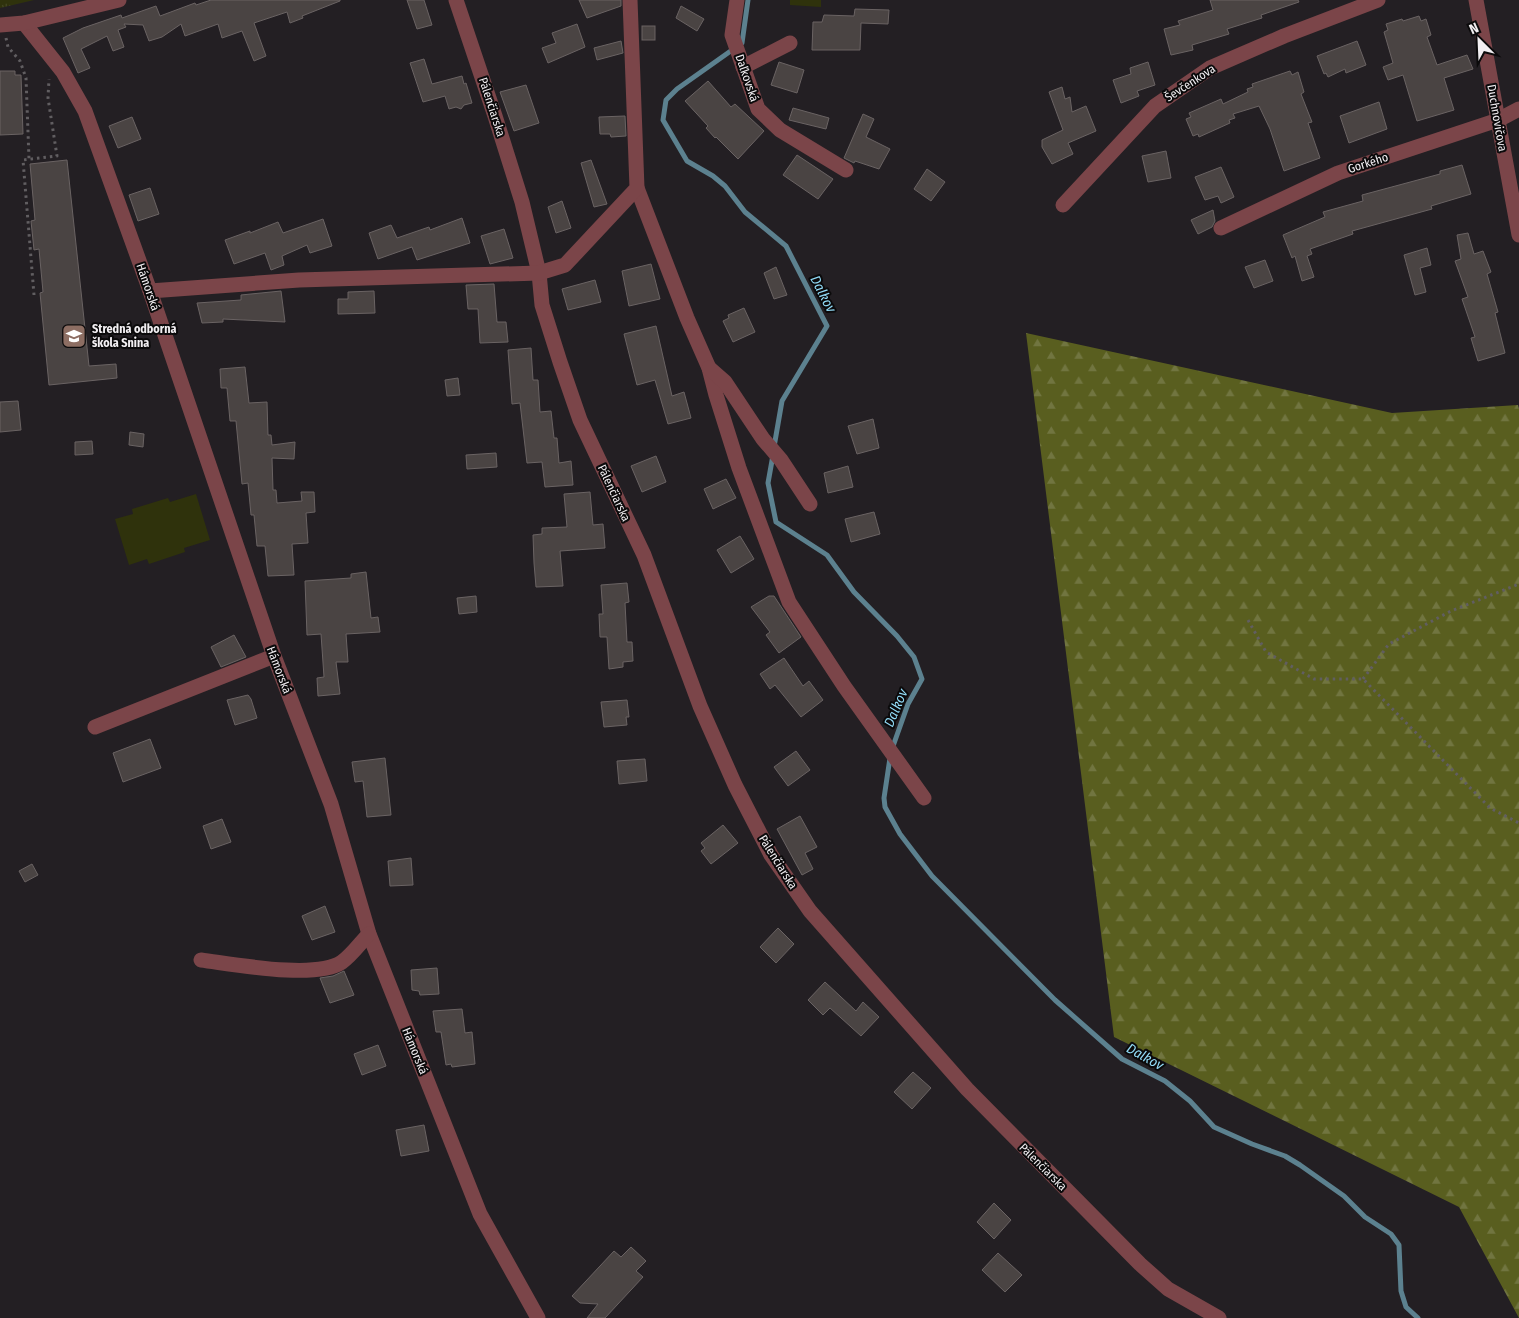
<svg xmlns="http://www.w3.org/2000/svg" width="1519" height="1318" font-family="'Fira Sans Condensed',sans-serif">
<defs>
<pattern id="forest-firs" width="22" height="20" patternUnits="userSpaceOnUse" patternTransform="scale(1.25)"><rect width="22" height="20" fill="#595e1f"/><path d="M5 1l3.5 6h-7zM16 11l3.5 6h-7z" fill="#717540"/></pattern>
<pattern id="park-tufts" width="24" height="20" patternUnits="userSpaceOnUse" patternTransform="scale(1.25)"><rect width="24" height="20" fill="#2f320c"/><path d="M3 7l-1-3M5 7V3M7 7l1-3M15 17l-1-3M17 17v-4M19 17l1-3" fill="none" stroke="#434624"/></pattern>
</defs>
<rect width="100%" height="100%" fill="#231f23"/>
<g fill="#2f320c">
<polygon points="790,0 821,0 821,7 790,5"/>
<polygon points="196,494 210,540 184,548 185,552 149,564 147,559 129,565 115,519 133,514 132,509 168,498 170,502"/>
</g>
<polygon fill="url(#forest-firs)" points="1026,333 1392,413 1518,405 1519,409 1519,1318 1459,1207 1114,1037"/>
<polygon fill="url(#park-tufts)" points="0,0 34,0 0,8"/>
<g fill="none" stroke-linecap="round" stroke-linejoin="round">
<g stroke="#5c818f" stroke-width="5">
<polyline points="748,0 742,43 677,89 666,100 663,120 687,161 713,176 725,186 745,212 786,246 827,326 782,401 774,447"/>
<polyline points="773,455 768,483 776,522 827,555 854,592 897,636 914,657 922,679 908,704 892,749"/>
<polyline points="890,758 884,798 885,807 900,834 932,876 1055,1000 1122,1059 1165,1081 1190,1101 1214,1127 1252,1144 1285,1156 1300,1165 1344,1196 1365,1217 1391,1234 1399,1245 1401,1291 1406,1307 1418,1318"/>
</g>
</g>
<g fill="#4a4443" stroke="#6a6363">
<polygon points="211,0 340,0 340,1 302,16 303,18 290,23 287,12 254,23 266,56 254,61 242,31 222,38 218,24 185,36 181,24 162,37 149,41 143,25 124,24 126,27 118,30 124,47 113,51 107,36 81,49 90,68 78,73 63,38 83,28 121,15 122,18 156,6 160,16 195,3 196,5"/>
<polygon points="407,0 424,0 432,25 417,29"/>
<polygon points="579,0 621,0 621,6 587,18"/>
<polygon points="1210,0 1298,0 1299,2 1261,15 1262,18 1227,29 1229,34 1192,45 1193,50 1171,55 1164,29 1180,25 1178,21 1213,10"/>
<polygon points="681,6 704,19 697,31 676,18"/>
<polygon points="855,9 889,10 888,24 861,23 860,50 812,50 813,22 822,22 824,15 854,16"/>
<polygon points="1419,16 1421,21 1426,19 1431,35 1427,37 1437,65 1467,55 1473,69 1444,78 1454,110 1417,121 1403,75 1388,80 1383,67 1393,63 1384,32 1388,30 1386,24 1402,19 1403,21"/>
<polygon points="577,24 585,47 548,63 542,48 556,43 552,33"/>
<rect x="642" y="26" width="13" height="14"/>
<polygon points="621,41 623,53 597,60 594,48"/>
<polygon points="1357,41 1366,65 1346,73 1345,69 1328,77 1326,73 1324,74 1317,56"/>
<polygon points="424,59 432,84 462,76 464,84 466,83 472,103 464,105 461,109 456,107 449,109 445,96 423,102 410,63"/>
<polygon points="779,62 804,70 797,93 771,85"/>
<polygon points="1148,62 1155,85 1137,91 1139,96 1121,103 1113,80 1131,74 1130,68"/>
<polygon points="0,71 15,71 15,75 21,75 23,134 0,135"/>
<polygon points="1290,71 1292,75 1298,72 1304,92 1301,94 1312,122 1308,123 1320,158 1284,171 1270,129 1259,106 1233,114 1235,118 1229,120 1230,123 1199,137 1198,134 1193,136 1186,119 1191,117 1189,113 1221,99 1223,104 1248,92 1247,89 1253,87 1252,84"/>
<polygon points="708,81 731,107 735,104 764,131 738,159 716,137 715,138 706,128 708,126 685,101"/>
<polygon points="526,85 539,123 514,131 500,92"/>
<polygon points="1062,87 1065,99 1070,97 1072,112 1086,106 1096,131 1068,143 1073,154 1052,164 1042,147 1042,140 1063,130 1049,92"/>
<polygon points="1379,102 1387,129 1349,143 1340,116"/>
<polygon points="793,108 829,118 826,129 789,120"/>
<polygon points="863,114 874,119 866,137 890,149 879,169 855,161 854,163 844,158"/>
<polygon points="625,116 626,136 611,137 610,134 600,134 599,117"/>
<polygon points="132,117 141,139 118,148 109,126"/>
<polygon points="1166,151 1171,178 1148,182 1142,156"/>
<polygon points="797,155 833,179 818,199 783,175"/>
<polygon points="67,160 89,366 116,364 117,378 49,385 40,293 43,292 39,249 34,250 31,221 35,220 30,164"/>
<polygon points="591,160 607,204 594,207 581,163"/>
<polygon points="1462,165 1471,194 1431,206 1432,209 1352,231 1353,234 1310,249 1312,254 1307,256 1314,277 1302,281 1295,256 1292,258 1283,235 1325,217 1323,212 1363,201 1362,195 1440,174 1440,171"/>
<polygon points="1221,167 1234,197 1221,203 1218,196 1205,200 1195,177"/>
<polygon points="927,169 945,182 931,201 914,189"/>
<polygon points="150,188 159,214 138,221 129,195"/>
<polygon points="562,201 571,228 556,233 548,207"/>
<polygon points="1213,210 1215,221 1212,227 1198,234 1191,220"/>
<polygon points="462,218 470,243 417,260 412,247 378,259 369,233 391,225 397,238 429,227 430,230"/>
<polygon points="323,219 332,246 310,253 307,245 282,256 284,265 271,270 265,253 234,264 225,240 250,231 250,233 278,222 283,233"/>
<polygon points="504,229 513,258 490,264 481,236"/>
<polygon points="1468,233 1474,254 1483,251 1491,272 1487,274 1498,312 1495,313 1505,353 1478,361 1471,338 1475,337 1462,299 1468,297 1455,261 1461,259 1457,235"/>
<polygon points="1427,248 1431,265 1420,268 1426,292 1415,295 1404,255"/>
<polygon points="1265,260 1273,281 1254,288 1245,267"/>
<polygon points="651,264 660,299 629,306 622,271"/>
<polygon points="776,267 787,295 774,299 764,273"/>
<polygon points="595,280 601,302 568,310 562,289"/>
<polygon points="494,284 497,322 506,322 508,342 480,343 478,309 468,309 466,285"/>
<polygon points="281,291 285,322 223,319 223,322 202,323 197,303 241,300 241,295"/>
<polygon points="374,291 375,313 338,314 338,299 348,299 348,292"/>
<polygon points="744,308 755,332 733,342 723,321 729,318 728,315"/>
<polygon points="656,326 672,396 684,392 691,418 668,424 655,380 637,385 624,334"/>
<polygon points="531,348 533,380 538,380 540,412 551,411 554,438 557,438 559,463 571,461 573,485 545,487 542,462 527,463 520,403 512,404 508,350"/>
<polygon points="245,367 249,403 267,402 268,435 271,435 272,445 295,442 294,459 272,458 273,490 276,490 277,503 302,501 301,492 314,492 315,512 306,513 308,543 292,544 294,575 268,576 265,546 257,546 254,515 251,515 248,483 242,484 236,421 230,421 227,388 221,388 220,369"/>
<polygon points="458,378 460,395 447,396 445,380"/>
<polygon points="18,401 21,430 0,432 0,402"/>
<polygon points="873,419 879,448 857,454 848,426"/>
<polygon points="130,432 144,434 143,447 129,445"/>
<polygon points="92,441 93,454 75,455 75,442"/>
<polygon points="496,453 497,467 467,469 466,455"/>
<polygon points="656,456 666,482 642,492 631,466"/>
<polygon points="848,466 853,487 828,493 824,473"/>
<polygon points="726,479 736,498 713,509 704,489"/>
<polygon points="590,492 593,525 603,524 605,548 560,551 563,586 536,587 534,563 533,535 542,534 542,528 567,527 564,494"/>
<polygon points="874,512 880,534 851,542 845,519"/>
<polygon points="740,536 754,559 731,573 717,550"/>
<polygon points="366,572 371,618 378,617 380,632 346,634 348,662 336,662 340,694 318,696 317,678 324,677 321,634 307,635 305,581 351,578 351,574"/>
<polygon points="627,583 629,602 625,603 627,642 632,642 633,661 623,662 623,667 609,669 607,637 600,637 599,614 603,614 601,585"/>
<polygon points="476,596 477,612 459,614 457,598"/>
<polygon points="769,596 774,596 801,637 779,653 766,635 770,632 751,607"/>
<polygon points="234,635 246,657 221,667 211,647"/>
<polygon points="784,658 803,686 809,681 823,700 801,717 775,685 770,689 760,674"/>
<polygon points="248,695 251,699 257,718 235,725 227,700"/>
<polygon points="627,700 629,717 626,717 627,725 604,727 601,702"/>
<polygon points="150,739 161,768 123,782 113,753"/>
<polygon points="796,751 810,770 788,786 774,767"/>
<polygon points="385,758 391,815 367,817 363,781 355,782 352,762"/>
<polygon points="645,759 647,781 619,784 617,761"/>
<polygon points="800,816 817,847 805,853 813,869 802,875 777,829"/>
<polygon points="222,819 231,842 211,849 203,826"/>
<polygon points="723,825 738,843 711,864 701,851 705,848 701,843"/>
<polygon points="411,858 413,885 390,886 388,861"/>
<polygon points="32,864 38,875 25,882 19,871"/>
<polygon points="325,906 335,932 312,940 302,916"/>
<polygon points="778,928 794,944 776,963 760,947"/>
<polygon points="437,968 439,994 420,995 419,991 412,990 411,970"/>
<polygon points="344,971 354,995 330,1003 320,978 333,976"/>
<polygon points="825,982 856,1011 863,1002 879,1017 861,1036 830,1008 823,1015 808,1000"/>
<polygon points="462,1009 465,1033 472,1032 475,1064 452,1067 451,1064 446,1065 441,1032 436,1032 433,1011"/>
<polygon points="378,1045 386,1066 362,1075 354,1054"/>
<polygon points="913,1072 931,1088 912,1109 894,1092"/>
<polygon points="424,1125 429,1151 401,1156 396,1130"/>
<polygon points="994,1203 1011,1220 994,1239 977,1222"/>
<polygon points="631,1247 646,1261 636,1271 643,1277 605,1318 587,1318 598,1304 580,1303 572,1296 614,1251 621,1257"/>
<polygon points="998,1253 1022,1275 1005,1292 982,1270"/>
</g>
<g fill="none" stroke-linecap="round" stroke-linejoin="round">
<g stroke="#615e61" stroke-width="3" stroke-dasharray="2.5 4" stroke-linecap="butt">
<polyline points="6,38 8,47 20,61 26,78 29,159"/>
<polyline points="34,295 23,160 57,156 48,98 49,79"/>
<polyline points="1248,620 1266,652 1314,679 1363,679 1490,808 1519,823"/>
<polyline points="1363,679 1389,644 1451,611 1519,584"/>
</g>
<g stroke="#7b4549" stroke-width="15">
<polyline points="456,0 495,116 522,202 539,273 542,305 560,362 580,420 644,555 700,706 735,785 771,855 810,911 967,1089 1140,1264 1168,1289 1219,1318"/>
<polyline points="737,0 732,35 758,109 780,130 846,170"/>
<polyline points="1476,0 1519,235"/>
<polyline points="24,23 63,72 85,111 150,291 274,656 331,804 369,934 480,1214 538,1318"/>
<polyline points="0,25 24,23 119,0"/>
<polyline points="743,67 790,43"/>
<polyline points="637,188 687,318 709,368 716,395 739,468 789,602 844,686 924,798"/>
<polyline points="1063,205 1155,106 1210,68 1284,36 1378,0"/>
<polyline points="1221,228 1338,173 1498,120 1519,109"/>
<polyline points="150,291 299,280 539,273 565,265 637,188 630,0"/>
<polyline points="709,368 725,382 763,439 781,460 810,504"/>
<polyline points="95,727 274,656"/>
<path d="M 201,960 C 233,964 316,980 342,962 C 352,955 361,942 369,934"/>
</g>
</g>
<defs>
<g id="school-square" transform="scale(1.25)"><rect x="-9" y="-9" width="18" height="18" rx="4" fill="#8d6e63" stroke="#0b0a0b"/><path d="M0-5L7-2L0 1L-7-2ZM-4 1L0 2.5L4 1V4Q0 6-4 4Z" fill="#fff"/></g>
</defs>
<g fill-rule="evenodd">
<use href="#school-square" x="74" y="336"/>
</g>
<g text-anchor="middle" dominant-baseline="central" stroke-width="4" stroke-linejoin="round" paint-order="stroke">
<g font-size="12" fill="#f2eff2" stroke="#0b0a0b">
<text transform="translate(747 78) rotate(71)">Daľkovská</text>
<text transform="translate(1190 83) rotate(-33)">Ševčenkova</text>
<text transform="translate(492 107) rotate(72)">Pálenčiarska</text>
<text transform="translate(1497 118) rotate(80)">Duchnovičova</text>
<text transform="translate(1368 163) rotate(-18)">Gorkého</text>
<text transform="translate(148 287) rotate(71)">Hámorská</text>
<text transform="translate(614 493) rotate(65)">Pálenčiarska</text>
<text transform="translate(279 670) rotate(69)">Hámorská</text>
<text transform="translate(778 862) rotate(58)">Pálenčiarska</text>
<text transform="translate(415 1051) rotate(68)">Hámorská</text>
<text transform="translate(1043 1167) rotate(45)">Pálenčiarska</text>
</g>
<g font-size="12" font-weight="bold" fill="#f2eff2" stroke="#0b0a0b" text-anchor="start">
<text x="92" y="329">Stredná odborná<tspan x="92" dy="14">škola Snina</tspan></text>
</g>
<g font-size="14" font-style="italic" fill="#92dbf7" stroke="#0b0a0b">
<text transform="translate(823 294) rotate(63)">Dalkov</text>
<text transform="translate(896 708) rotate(-67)">Dalkov</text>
<text transform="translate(1145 1057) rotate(29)">Dalkov</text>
</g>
</g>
<g transform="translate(1479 40) rotate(336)" stroke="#0b0a0b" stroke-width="4" paint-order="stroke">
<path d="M0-4L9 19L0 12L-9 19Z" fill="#f2eff2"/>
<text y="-8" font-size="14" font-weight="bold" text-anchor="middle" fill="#f2eff2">N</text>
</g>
</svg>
